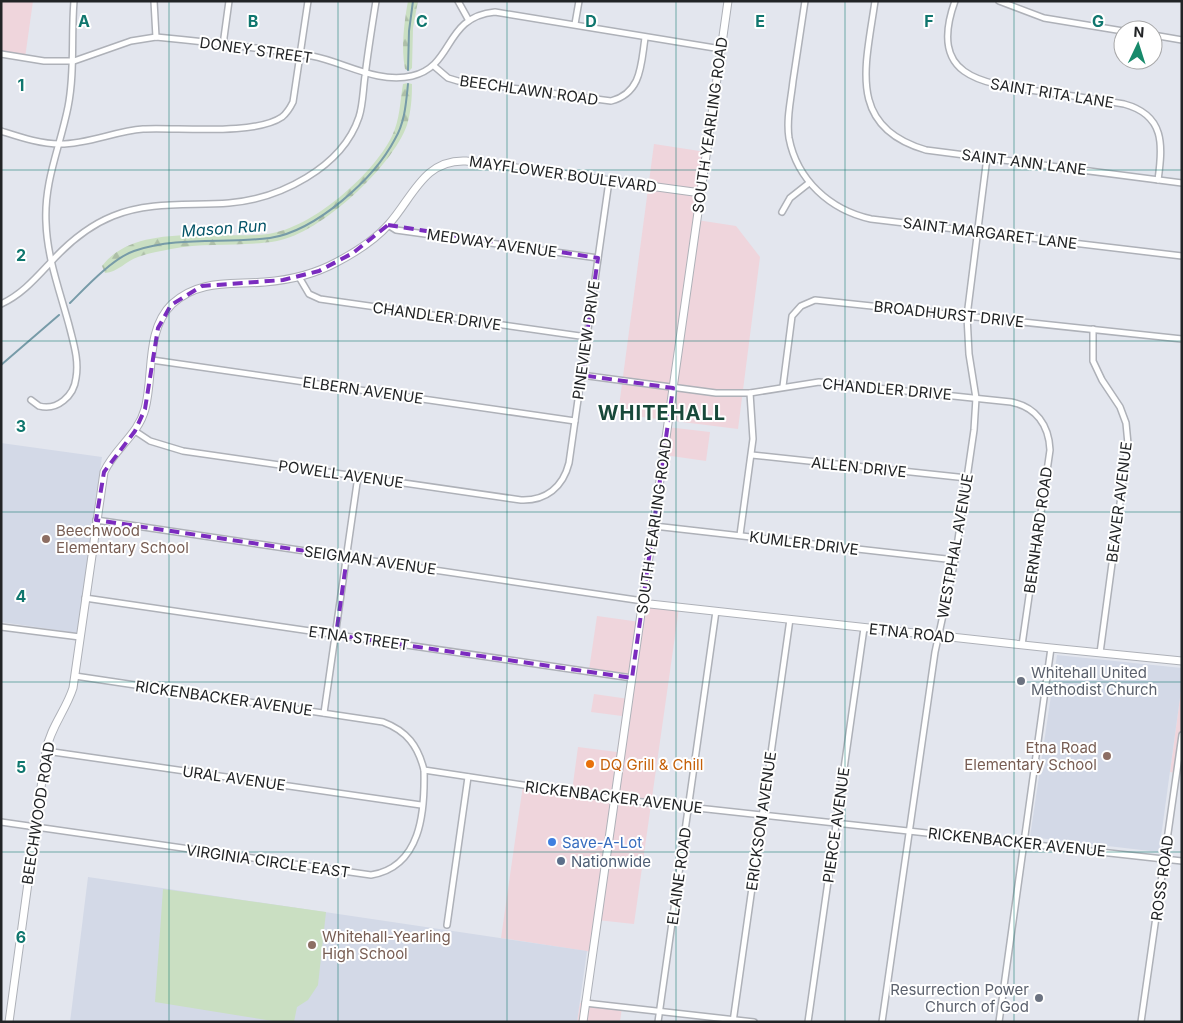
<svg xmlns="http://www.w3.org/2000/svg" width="1183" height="1023" font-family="Inter,sans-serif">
<defs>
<pattern id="forest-firs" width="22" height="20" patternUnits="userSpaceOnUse" patternTransform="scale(1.25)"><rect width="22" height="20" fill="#cadfc2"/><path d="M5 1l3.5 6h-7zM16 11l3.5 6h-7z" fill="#adbfa7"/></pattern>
</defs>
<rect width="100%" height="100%" fill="#e3e6ee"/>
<g fill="#efd5dc">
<polygon points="1,1 33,1 25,58 1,54"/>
<polygon points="654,144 706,152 697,220 736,226 760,257 738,429 618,414"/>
<polygon points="667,427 710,432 706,461 664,455"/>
<polygon points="643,603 679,608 634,924 597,920 592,952 501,938 523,785 572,791 578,747 617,752 622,716 591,712 594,694 629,699 632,677 589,670 597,616 640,622"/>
<polygon points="1182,683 1182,774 1170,772"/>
<polygon points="580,1003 622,1007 620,1022 577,1022"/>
</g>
<g fill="#d3d9e7">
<polygon points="1,443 102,457 77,633 1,622"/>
<polygon points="1057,655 1182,668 1182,683 1159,852 1030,837"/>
<polygon points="88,877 587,951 577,1022 70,1022"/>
</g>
<polygon fill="#cadfc2" points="163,889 326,912 318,985 308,1000 297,1007 294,1022 279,1022 155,1002"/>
<g fill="url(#forest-firs)">
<path d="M 408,1 L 418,1 L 413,28 L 412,68 L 409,71 L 405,69 C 401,47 404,23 408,1 Z"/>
<path d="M 408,83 L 412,84 C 412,98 411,112 407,125 C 392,167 321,233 277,241 C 243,247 206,242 171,249 C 161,251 148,253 138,257 C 126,261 118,272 105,273 L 102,266 C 136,221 218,240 268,234 C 312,228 373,175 392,136 C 400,120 400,101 403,84 Z"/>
</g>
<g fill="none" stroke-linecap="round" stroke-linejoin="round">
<g stroke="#779ba8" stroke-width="2">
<polyline points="408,70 409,31 413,1"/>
<path d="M 70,303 C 86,287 113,258 134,251 C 178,236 225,244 270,238 C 316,231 374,179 395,139 C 405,122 406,103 408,84"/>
<polyline points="1,365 59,315"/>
</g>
<g stroke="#aeb1b8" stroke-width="8">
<g id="street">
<polyline points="154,1 156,37"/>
<polyline points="458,1 468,19"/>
<path d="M 805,1 C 801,28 797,54 793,81 C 791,100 786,119 789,138 C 797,180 830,210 871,219 L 1182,256"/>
<path d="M 875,1 C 866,65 846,127 926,150 L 1182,183"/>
<path d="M 955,1 C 928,76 979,83 1037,91 C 1066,95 1095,99 1124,104 C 1165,115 1163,145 1158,180"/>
<polyline points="999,1 1044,18 1123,31"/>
<polyline points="575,24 579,1"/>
<polyline points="1153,35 1182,40"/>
<polyline points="223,45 229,1"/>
<path d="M 1,54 L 44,61 L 74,61 L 131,41 L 156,37 C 208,42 260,48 312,56 C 344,62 377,84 412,76 C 455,66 443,17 495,12 L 721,49"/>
<path d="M 434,66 L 448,78 L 458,81 L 611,101 C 642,93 641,64 645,38"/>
<path d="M 1,131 C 20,137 40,144 60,144 C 89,144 115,131 143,129 C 177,127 254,136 282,117 C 287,113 290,108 293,102 L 308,1"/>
<polyline points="782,212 790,198 809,183"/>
<polyline points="388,225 396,230 598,258"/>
<polyline points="299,277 309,294 320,299 587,337"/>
<path d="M 1,304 C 21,295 35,279 50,263 C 68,243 88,226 113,216 C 150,201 190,206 229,203 C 279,199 342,168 359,117 C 363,105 363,90 365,76 C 368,51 372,26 376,1"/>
<polyline points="1093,329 1093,361 1102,380 1120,407 1126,423 1128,444 1100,653"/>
<polyline points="152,360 575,421"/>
<path d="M 581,375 L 716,393 L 750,393 L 819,382 L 1011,402 C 1036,407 1049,425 1050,450 L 1022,645"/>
<polyline points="783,386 792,316 801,306 815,300 1182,339"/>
<path d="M 31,400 L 39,406 C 57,411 74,396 76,378 C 79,361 74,345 70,329 C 61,294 47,259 46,222 C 44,181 60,147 68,107 C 75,72 71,37 74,1"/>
<path d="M 135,431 L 150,441 L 183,451 L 521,500 C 546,501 563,487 569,463 L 609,181"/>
<polyline points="752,455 967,478"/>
<polyline points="96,520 643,601"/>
<polyline points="654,526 955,560"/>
<polyline points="740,535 753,439 750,393"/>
<polyline points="85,598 632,678"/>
<polyline points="1,627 80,637"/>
<path d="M 75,676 L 383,722 C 407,731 418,746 424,770 L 615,799 L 1182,861"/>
<polyline points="324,713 358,476"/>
<polyline points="46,751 421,805"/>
<path d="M 1,822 L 371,875 C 421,867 425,812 424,770"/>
<polyline points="447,925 468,777"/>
<polyline points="585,1003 754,1022"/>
<polyline points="658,1022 716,611"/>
<polyline points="733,1022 790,619"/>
<polyline points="808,1022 864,628"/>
<polyline points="882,1022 935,652 955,560 974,430 976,398 969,354 967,316 987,157"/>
<polyline points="999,1022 1051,648"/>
<polyline points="1141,1022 1182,735"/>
</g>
</g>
<g stroke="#aeb1b8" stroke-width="9">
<g id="secondary">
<polyline points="643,601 650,604 1051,648 1182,661"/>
<path d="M 9,1022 L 46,751 C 50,728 66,710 73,688 L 104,472 C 115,448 138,435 145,409 C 154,376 145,330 172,304 C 199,279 231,285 265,282 C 290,280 315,274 337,262 C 356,252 375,240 389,224 C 413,197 424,159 466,161 L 701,193"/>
<polyline points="583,1022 728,1"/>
</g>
</g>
<use href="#street" stroke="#fff" stroke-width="5"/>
<use href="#secondary" stroke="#fff" stroke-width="7"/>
</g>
<path fill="none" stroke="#7b2cbf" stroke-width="4" stroke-dasharray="10 6" stroke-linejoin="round" d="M 388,225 L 598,258 L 581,375 L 673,388 L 632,678 L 336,635 L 347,557 L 96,520 L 104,472 L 135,431 L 145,409 L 158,328 L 171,305 L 202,286 L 283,280 L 319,271 L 353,253 Z"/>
<path fill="none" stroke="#0f766e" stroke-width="1" stroke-opacity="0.55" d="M 169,1 L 169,1022M 338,1 L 338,1022M 507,1 L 507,1022M 676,1 L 676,1022M 845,1 L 845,1022M 1014,1 L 1014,1022M 1,170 L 1182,170M 1,341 L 1182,341M 1,512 L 1182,512M 1,682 L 1182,682M 1,852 L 1182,852"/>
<g fill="#8d6e63" stroke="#fff" stroke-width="2">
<circle cx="46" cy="539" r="5"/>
<circle cx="1107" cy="756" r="5"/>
<circle cx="312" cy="945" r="5"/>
</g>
<g fill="#6b7280" stroke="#fff" stroke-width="2">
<circle cx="1021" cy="681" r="5"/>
<circle cx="1039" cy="998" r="5"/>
</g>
<circle fill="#e8710a" stroke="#fff" stroke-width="2" cx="590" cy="764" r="5"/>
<circle fill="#3f7fe0" stroke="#fff" stroke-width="2" cx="552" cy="842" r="5"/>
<circle fill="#5c6f8a" stroke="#fff" stroke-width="2" cx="561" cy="861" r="5"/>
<g text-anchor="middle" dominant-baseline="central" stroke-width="4" stroke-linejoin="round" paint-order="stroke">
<g font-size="15" fill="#222426" stroke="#fff">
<text transform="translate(256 50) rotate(8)">DONEY STREET</text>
<text transform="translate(529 90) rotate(8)">BEECHLAWN ROAD</text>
<text transform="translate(1052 93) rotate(9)">SAINT RITA LANE</text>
<text transform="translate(710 125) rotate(-82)">SOUTH YEARLING ROAD</text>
<text transform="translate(1024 162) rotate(7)">SAINT ANN LANE</text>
<text transform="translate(563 174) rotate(8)">MAYFLOWER BOULEVARD</text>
<text transform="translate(990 233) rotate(7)">SAINT MARGARET LANE</text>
<text transform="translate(492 243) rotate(8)">MEDWAY AVENUE</text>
<text transform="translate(949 314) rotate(6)">BROADHURST DRIVE</text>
<text transform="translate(437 316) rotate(8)">CHANDLER DRIVE</text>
<text transform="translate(586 340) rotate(-82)">PINEVIEW DRIVE</text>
<text transform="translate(887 389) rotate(5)">CHANDLER DRIVE</text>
<text transform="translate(363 390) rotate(8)">ELBERN AVENUE</text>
<text transform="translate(859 467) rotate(6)">ALLEN DRIVE</text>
<text transform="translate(341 474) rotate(8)">POWELL AVENUE</text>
<text transform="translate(1119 502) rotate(-83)">BEAVER AVENUE</text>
<text transform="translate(654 526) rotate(-82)">SOUTH YEARLING ROAD</text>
<text transform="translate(1038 530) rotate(-82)">BERNHARD ROAD</text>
<text transform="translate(804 543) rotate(7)">KUMLER DRIVE</text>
<text transform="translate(955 546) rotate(-80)">WESTPHAL AVENUE</text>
<text transform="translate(370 560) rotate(8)">SEIGMAN AVENUE</text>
<text transform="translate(912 633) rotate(6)">ETNA ROAD</text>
<text transform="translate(359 638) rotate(8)">ETNA STREET</text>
<text transform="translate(224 698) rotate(8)">RICKENBACKER AVENUE</text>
<text transform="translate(234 778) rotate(8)">URAL AVENUE</text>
<text transform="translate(614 797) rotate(7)">RICKENBACKER AVENUE</text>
<text transform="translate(38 813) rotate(-81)">BEECHWOOD ROAD</text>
<text transform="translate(761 821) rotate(-82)">ERICKSON AVENUE</text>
<text transform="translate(836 825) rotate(-82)">PIERCE AVENUE</text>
<text transform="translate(1017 842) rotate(6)">RICKENBACKER AVENUE</text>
<text transform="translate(268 861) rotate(8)">VIRGINIA CIRCLE EAST</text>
<text transform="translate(679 876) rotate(-82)">ELAINE ROAD</text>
<text transform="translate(1162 878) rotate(-82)">ROSS ROAD</text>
</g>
<g font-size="15" fill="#785e54" stroke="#fff" text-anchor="start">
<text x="56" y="530">Beechwood<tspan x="56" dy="17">Elementary School</tspan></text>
<text x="1097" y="747" text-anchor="end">Etna Road<tspan x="1097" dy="17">Elementary School</tspan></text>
<text x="322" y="936">Whitehall-Yearling<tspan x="322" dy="17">High School</tspan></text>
</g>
<g font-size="15" fill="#5b616d" stroke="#fff" text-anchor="start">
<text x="1031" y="672">Whitehall United<tspan x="1031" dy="17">Methodist Church</tspan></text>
<text x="1029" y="989" text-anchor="end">Resurrection Power<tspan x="1029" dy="17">Church of God</tspan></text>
</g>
<g font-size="15" fill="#c56008" stroke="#fff" text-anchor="start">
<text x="600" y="764">DQ Grill &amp; Chill</text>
</g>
<g font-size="15" fill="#366cbe" stroke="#fff" text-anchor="start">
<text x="562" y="842">Save-A-Lot</text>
</g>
<g font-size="15" fill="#4e5e75" stroke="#fff" text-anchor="start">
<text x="571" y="861">Nationwide</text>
</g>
<g font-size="16" font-style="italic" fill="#045468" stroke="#fff">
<text transform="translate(224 228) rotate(-4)">Mason Run</text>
</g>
<g font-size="20" font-weight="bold" letter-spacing="1" fill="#18493a" stroke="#fff">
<text x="662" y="413">WHITEHALL</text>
</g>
</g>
<g font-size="16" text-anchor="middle" font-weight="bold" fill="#0f766e" stroke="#fff" stroke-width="4" stroke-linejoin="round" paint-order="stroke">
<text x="84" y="27">A</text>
<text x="253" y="27">B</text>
<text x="422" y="27">C</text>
<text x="591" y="27">D</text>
<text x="760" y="27">E</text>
<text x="929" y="27">F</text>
<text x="1098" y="27">G</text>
<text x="21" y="91">1</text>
<text x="21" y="261">2</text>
<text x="21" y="432">3</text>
<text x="21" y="602">4</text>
<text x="21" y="773">5</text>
<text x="21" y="943">6</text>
</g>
<rect width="1183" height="1023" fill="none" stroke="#222426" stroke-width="5"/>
<g transform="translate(1138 45) rotate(4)"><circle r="24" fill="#ffffff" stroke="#a7a7a8"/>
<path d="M0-4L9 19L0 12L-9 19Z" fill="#178a6b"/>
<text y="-8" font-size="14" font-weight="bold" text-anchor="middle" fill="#222426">N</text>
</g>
</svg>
